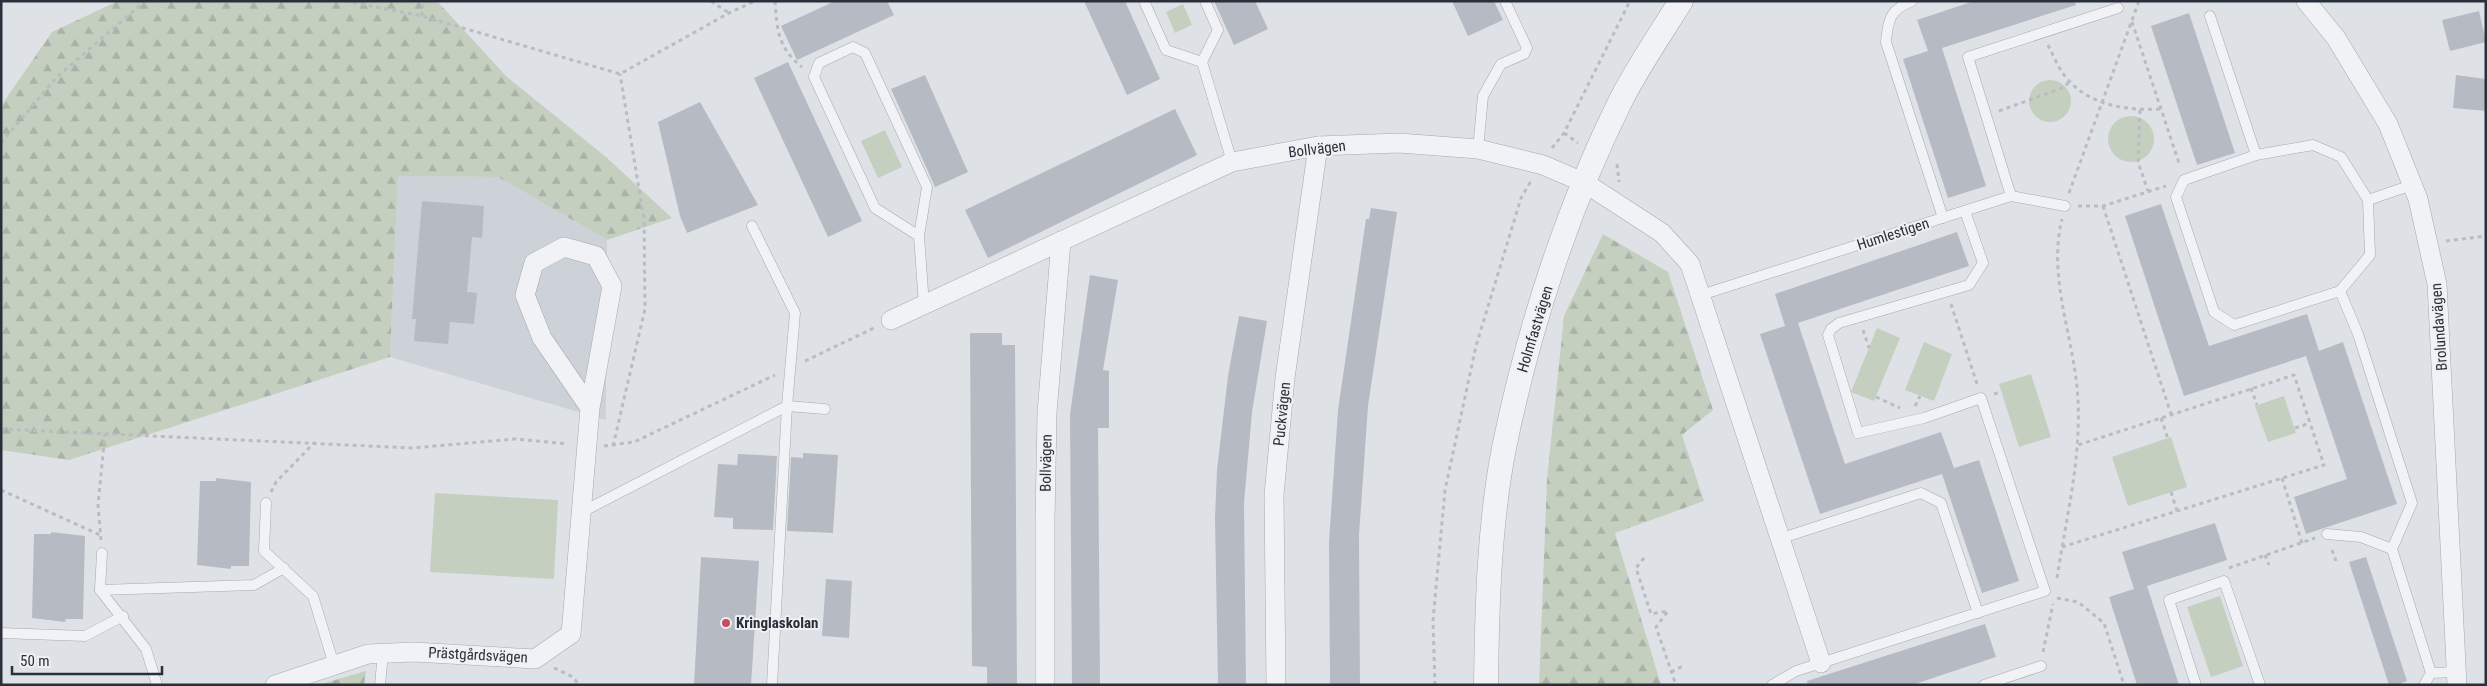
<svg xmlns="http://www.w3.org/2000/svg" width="2487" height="686" font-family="'Roboto Condensed',sans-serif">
<defs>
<pattern id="forest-firs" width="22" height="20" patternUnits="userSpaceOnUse" patternTransform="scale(1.25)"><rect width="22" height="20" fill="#c4cfc0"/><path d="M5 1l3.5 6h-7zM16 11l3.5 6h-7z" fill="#a8b2a6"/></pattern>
</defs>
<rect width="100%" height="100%" fill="#dee2e6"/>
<polygon fill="#cdd1d8" points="398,176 498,177 607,240 606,420 390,357"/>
<g fill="url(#forest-firs)">
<polygon points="118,1 437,1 507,77 606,157 672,218 607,240 498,177 398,176 390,357 69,460 1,450 1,106 52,32"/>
<polygon points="1603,234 1668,272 1713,410 1682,435 1704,501 1615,533 1661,685 1539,685 1547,479 1564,316"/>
<polygon points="366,671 364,685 318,685"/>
</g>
<g fill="#c4cfc0">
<polygon points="1183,4 1192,25 1175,33 1166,12"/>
<circle cx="2050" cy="101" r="21"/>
<circle cx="2131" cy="139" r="23"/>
<polygon points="885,130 902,167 878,178 861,141"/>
<polygon points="1877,328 1900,338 1874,401 1851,392"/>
<polygon points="1924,342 1952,354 1934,401 1905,390"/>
<polygon points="2031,374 2051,437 2019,447 1999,384"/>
<polygon points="2284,396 2296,433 2268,442 2255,406"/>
<polygon points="2171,437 2187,487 2128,506 2112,457"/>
<polygon points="435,493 558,500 554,579 430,572"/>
<polygon points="2220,596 2243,666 2211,677 2187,607"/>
</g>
<g fill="#b6bbc3">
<polygon points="835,1 887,1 894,15 797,60 781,26"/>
<polygon points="1084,1 1125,1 1160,79 1127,95"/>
<polygon points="1214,1 1255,1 1268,29 1234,45"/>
<polygon points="1452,1 1494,1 1503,20 1468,36"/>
<polygon points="1974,1 2075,1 2076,5 1942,48 1986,186 1948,198 1903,59 1928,51 1917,20"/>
<polygon points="2479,11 2486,42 2450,51 2442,20"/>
<polygon points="2189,13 2235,153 2197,165 2151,26"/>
<polygon points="788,62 862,221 828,237 754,78"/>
<polygon points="925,75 968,172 935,187 891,89"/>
<polygon points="2456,75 2486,79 2486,111 2453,108"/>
<polygon points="700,102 758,205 687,233 680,216 658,122"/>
<polygon points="1175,109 1197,155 988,258 965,210"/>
<polygon points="422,201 484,206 482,238 472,237 467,292 477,293 474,324 450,322 448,344 414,341 416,319 412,319"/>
<polygon points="2161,204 2209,346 2307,314 2319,351 2343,342 2397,504 2306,534 2294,497 2347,479 2306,356 2184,396 2125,216"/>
<polygon points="1371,208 1397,212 1368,406 1359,535 1360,685 1330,685 1329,542 1338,410 1366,219 1369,219"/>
<polygon points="1957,232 1969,266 1798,323 1845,464 1941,432 1954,468 1979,460 2019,581 1982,593 1942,474 1820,514 1760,334 1785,326 1775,294"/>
<polygon points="1090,275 1118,280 1103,370 1109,371 1109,428 1098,428 1100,685 1072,685 1070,414"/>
<polygon points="1239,316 1267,321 1252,412 1244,503 1246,685 1218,685 1215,518 1217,470 1228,376"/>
<polygon points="970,333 1002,333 1002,345 1015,345 1017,685 987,685 987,667 972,666"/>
<polygon points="803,453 838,455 833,533 787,531 791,457 803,458"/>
<polygon points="738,454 777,456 773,530 733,529 733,518 714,517 718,464 737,465"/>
<polygon points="216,478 251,482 249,566 231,566 231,569 197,565 200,481 216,481"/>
<polygon points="2215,523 2227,560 2147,586 2179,685 2137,685 2109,597 2134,589 2122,552"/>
<polygon points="51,532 85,536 83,619 66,619 65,622 32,618 34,534 51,534"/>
<polygon points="701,557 759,561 751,685 694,685"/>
<polygon points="2366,557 2407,681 2397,685 2389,685 2349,562"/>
<polygon points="826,579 852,581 849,638 822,636"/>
<polygon points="1985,624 1996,657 1912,685 1808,685 1807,681"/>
</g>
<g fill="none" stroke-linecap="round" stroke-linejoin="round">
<g stroke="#a4a9b0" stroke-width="11">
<g id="service">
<polyline points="1144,1 1166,50 1202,62"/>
<polyline points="1205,1 1218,30 1202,62 1232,162"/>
<path d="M 1912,1 C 1890,10 1888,19 1886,42 L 1943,218"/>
<polyline points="2210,16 2256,155 2184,180 2176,197 2214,312 2234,325 2340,291 2370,255 2368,200 2341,157 2313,145 2256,155"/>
<polyline points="1478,149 1483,96 1501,64 1524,54 1527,48 1505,1"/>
<polyline points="2011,196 1968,57 2118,8"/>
<polyline points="2368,200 2412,185"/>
<polyline points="752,226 795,313 787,406 772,685"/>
<polyline points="919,236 927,187 865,53 853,47 819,63 814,77 875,208 919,236 924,305"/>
<polyline points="2340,291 2358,334 2412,503 2392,549 2431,673 2424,685"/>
<polyline points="1701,295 2011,196 2065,206"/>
<polyline points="266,503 264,551 313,596 334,665"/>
<polyline points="582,512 787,406 825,409"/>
<polyline points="2327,534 2361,537 2392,549"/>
<polyline points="1782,538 1921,493 1941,503 1978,613"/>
<polyline points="102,553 100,590 146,649 157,685"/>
<polyline points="100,590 254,585 284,568"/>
<polyline points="1,633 85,636 123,616"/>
<polyline points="2431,673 2457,672"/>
<polyline points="380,685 383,653"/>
<polyline points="1772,685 1796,671 2045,591 1981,398 1924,418 1858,433 1828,335 1831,329 1839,323 1969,285 1983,263 1965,211"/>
<polyline points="1984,685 2041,666"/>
<polyline points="2196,685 2169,600 2224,581 2260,685"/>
</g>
</g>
<g stroke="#a4a9b0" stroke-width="20">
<g id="minor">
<polyline points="2306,1 2336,38 2388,124 2418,199 2437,284 2457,685"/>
<polyline points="891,320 1232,162 1318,146 1399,143 1478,149 1543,165 1585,183 1662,233 1690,264 1821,663"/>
<polyline points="275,685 368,654 414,652 535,659 571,634 590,408 612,286 596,256 564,247 534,263 525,295 542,338 590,408"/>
<polyline points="1045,685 1045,520 1047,413 1061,241"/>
<polyline points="1276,685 1274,495 1285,378 1318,146"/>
</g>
</g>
<g stroke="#a4a9b0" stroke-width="25">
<path id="tertiary" d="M 1486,685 C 1487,607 1489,525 1504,448 C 1528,330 1568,206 1622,98 C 1639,65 1661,33 1681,1"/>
</g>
<g stroke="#b9bcc1" stroke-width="3" stroke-dasharray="4 4" stroke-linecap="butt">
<polyline points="345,1 422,16 620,74 729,13 755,1"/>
<polyline points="711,1 729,13"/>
<path d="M 775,1 C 777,30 778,48 802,67"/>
<polyline points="422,16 423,1"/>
<polyline points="2132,22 2180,166"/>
<path d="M 2048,45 C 2053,55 2058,67 2065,76 C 2087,105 2126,111 2161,109"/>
<polyline points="2140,110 2138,162 2148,191"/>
<polyline points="1999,111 2065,87 2069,81"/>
<polyline points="1564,133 1578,143"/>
<polyline points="1,143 57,77 145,1"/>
<polyline points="1552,148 1564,133 1630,1"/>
<polyline points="1617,164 1619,182"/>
<polyline points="2069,193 2139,1"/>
<polyline points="2078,206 2103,206 2166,186"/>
<polyline points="2103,206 2171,414"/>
<polyline points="2446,241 2486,236"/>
<polyline points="1951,304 1977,384"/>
<polyline points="1863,330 1869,348"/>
<polyline points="805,361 874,328"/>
<polyline points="2251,388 2257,405"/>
<polyline points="1994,394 2001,392"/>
<polyline points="1876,397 1900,408"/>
<polyline points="1915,406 1920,396"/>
<polyline points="2161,418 2168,439"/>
<polyline points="2295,428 2310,423"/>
<polyline points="1,429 412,448 515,439 568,444"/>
<polyline points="604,446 634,442 775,375"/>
<polyline points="613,446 645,309 644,219 620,74"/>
<polyline points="2282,478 2302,543"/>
<polyline points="1,490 100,535"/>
<polyline points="271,492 276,482 315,442"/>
<polyline points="2171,492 2177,511"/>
<polyline points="101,540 98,505 105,434"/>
<polyline points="2062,547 2324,465 2294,375 2078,445"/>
<polyline points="2332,550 2336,561"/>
<polyline points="2265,555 2269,565"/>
<polyline points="1644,558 1636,568 1651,614 1668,611 1656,627 1676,685"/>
<polyline points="2229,568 2315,538"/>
<path d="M 2057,578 C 2066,519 2081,460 2078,400 C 2075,339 2047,279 2062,219"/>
<polyline points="2057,598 2078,602 2104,623 2124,685"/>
<polyline points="2043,652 2053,604"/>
<polyline points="554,668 573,677 579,685"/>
<polyline points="1671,672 1683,666"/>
<polyline points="1435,685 1433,621 1445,490 1476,346 1521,198 1531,181"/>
</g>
<use href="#service" stroke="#f1f2f5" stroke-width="10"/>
<use href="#minor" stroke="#f1f2f5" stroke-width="19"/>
<use href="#tertiary" stroke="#f1f2f5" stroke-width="24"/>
</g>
<circle fill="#c04f61" stroke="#eef0f4" stroke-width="2" cx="726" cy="623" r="5"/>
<g text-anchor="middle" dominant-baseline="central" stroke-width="4" stroke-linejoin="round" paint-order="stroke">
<g font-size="15" fill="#29303c" stroke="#eef0f4">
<text transform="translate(1317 149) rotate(-7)">Bollvägen</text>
<text transform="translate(1893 234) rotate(-18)">Humlestigen</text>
<text transform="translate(2439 327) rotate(-94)">Brolundavägen</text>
<text transform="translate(1535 329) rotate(-73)">Holmfastvägen</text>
<text transform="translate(1282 414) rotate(-84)">Puckvägen</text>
<text transform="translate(1046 463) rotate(-89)">Bollvägen</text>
<text transform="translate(478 655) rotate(3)">Prästgårdsvägen</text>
</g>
<g font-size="15" font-weight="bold" fill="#29303c" stroke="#eef0f4" text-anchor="start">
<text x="736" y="623">Kringlaskolan</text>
</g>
</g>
<rect width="2487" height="686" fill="none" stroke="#29303c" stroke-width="5"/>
<path d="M12 666v8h150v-8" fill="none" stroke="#29303c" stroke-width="2.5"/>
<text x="20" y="666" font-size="15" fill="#29303c" stroke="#eef0f4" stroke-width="4" paint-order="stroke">50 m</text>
</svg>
